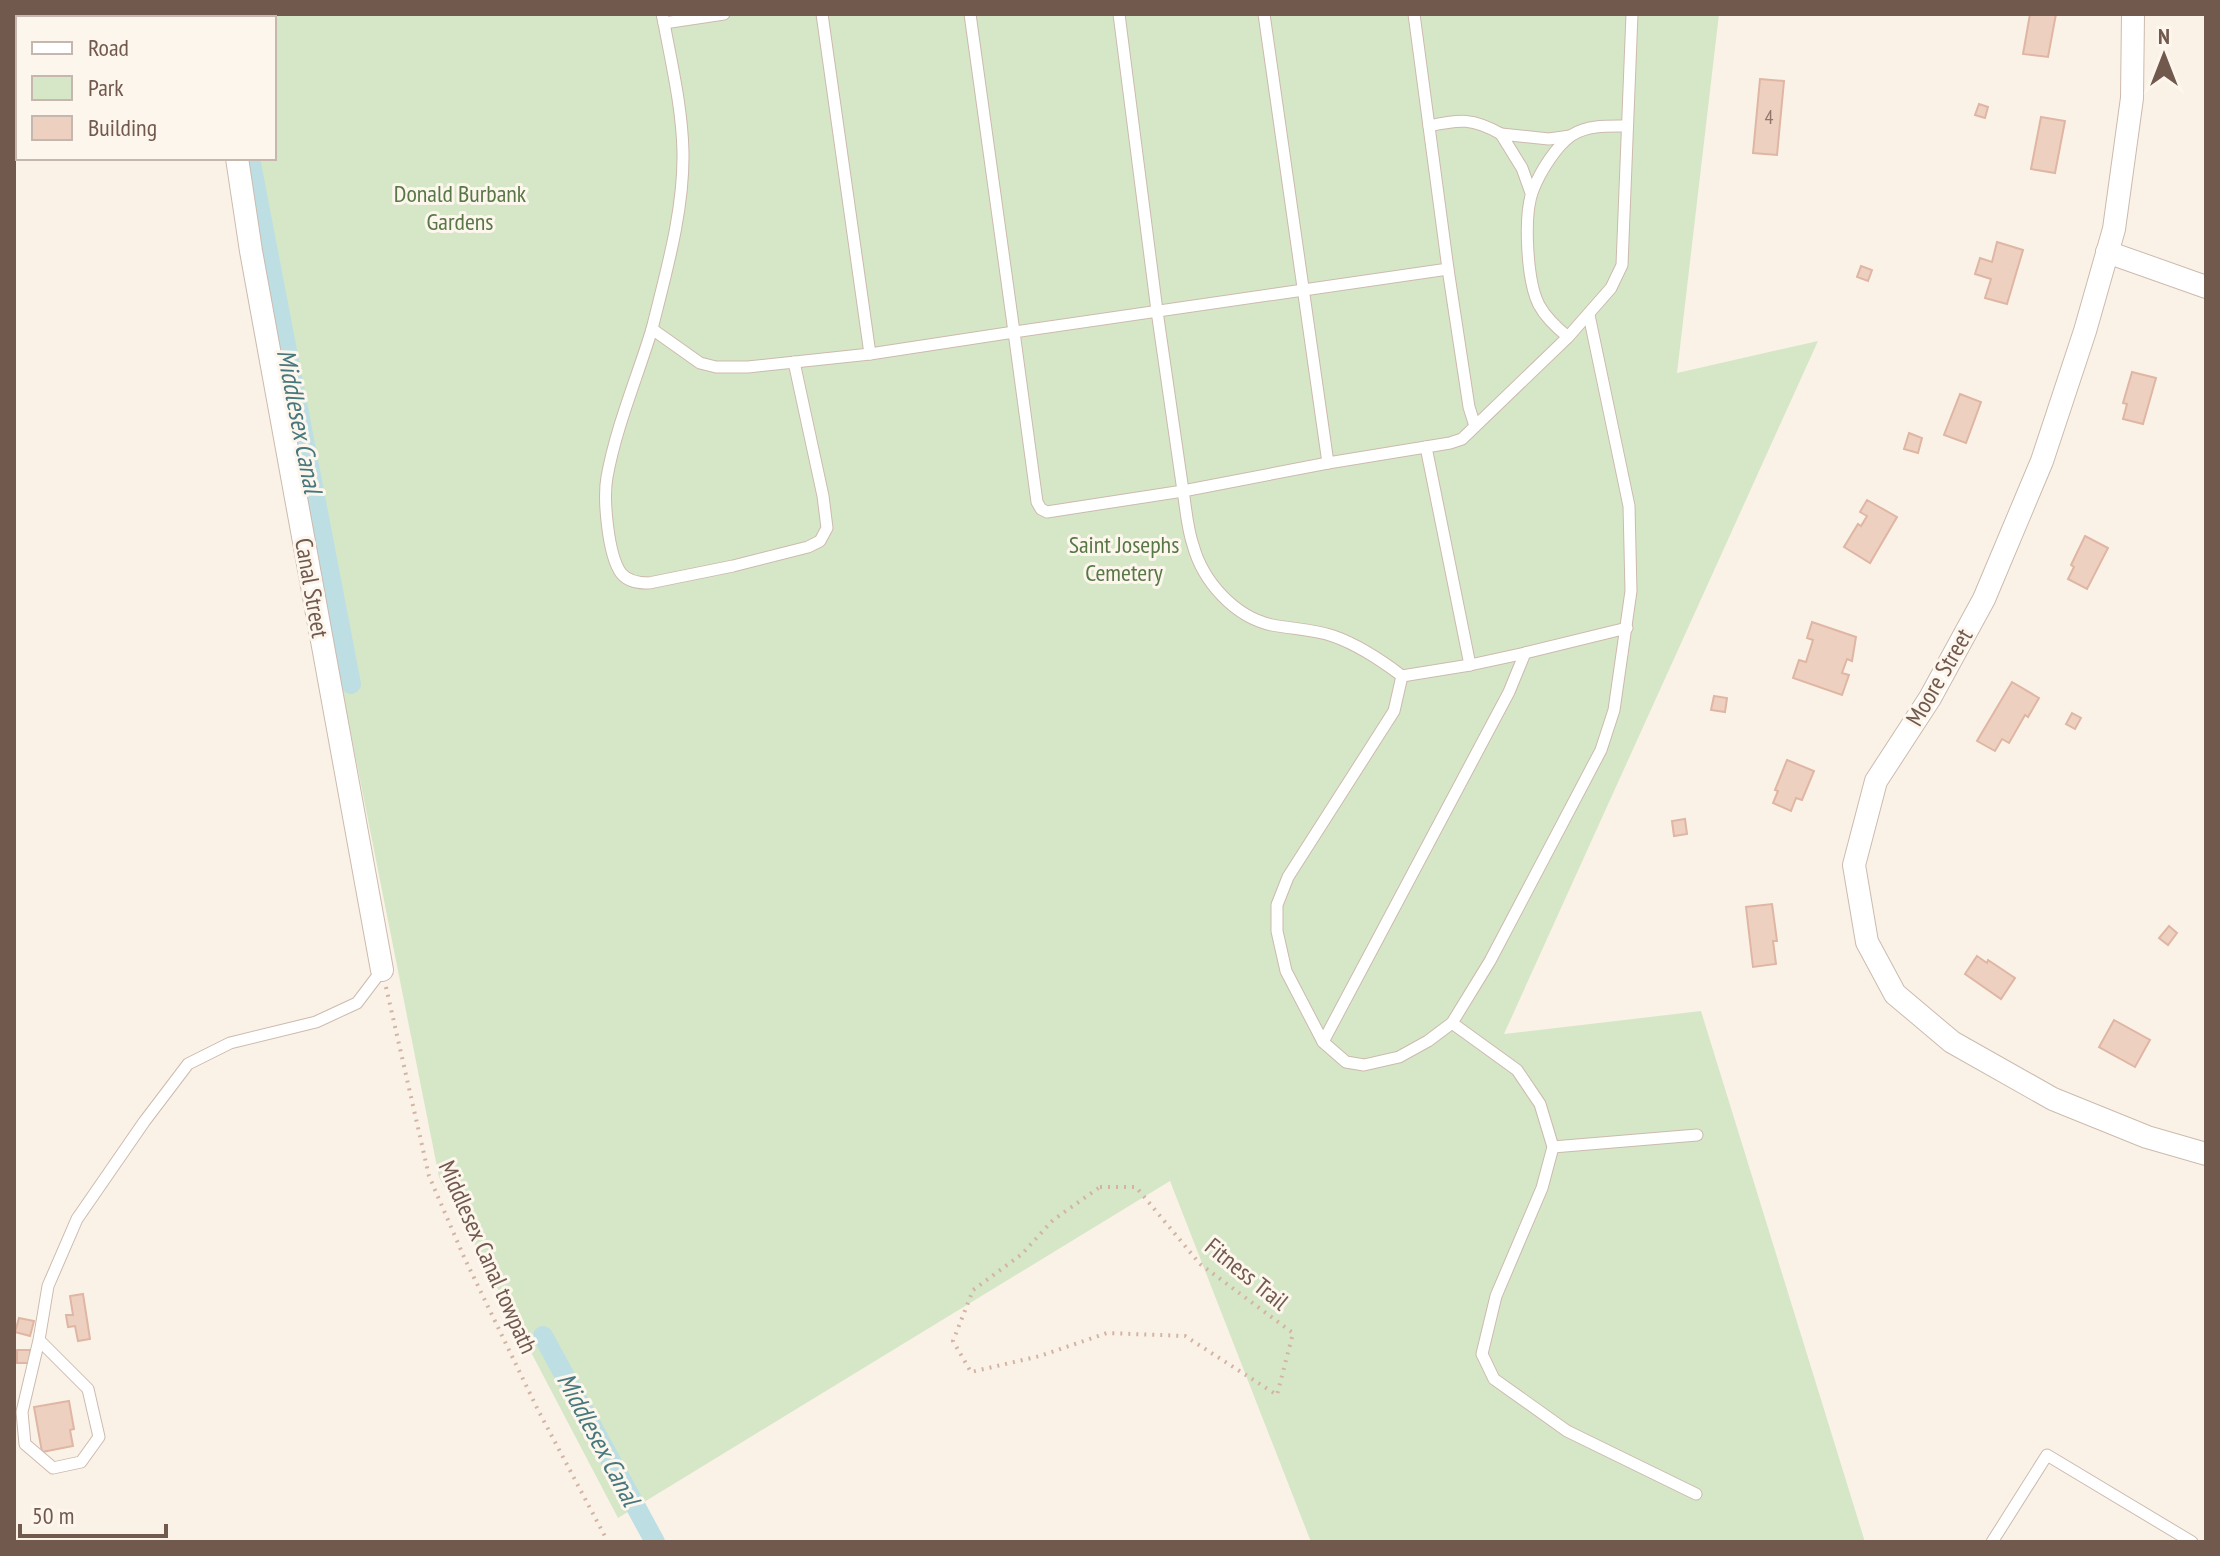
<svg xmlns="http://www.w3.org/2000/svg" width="2220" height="1556" font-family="'PT Sans Narrow',sans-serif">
<rect width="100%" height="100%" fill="#fbf2e7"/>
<polygon fill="#d6e7c7" points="215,14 1719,14 1677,373 1818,341 1504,1034 1701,1011 1865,1542 1311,1542 1170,1181 618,1518 439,1177 336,659 244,158 274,158 274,18 216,18"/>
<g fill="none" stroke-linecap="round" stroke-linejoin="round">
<g stroke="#bddfe3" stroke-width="20">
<polyline points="250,158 351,684"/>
<polyline points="543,1336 655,1542"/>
</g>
</g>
<g fill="#eed0c1" stroke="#dfb6a3" stroke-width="2">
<polygon points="2030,14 2056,14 2048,57 2023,54"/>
<polygon points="1760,79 1784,81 1777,155 1753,153"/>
<polygon points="1979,104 1988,107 1985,118 1975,115"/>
<polygon points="2041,117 2065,121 2055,173 2031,169"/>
<polygon points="1997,242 2023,250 2007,304 1985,298 1991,279 1975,274 1980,258 1992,262"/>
<polygon points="1861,266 1872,270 1868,281 1857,277"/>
<polygon points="2132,372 2156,378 2143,424 2123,419 2127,404 2123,403"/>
<polygon points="1960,394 1981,402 1966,443 1944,435"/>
<polygon points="1909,433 1922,438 1918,453 1904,449"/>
<polygon points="1867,500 1897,517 1870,563 1844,547 1858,524 1861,526 1867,516 1860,512"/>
<polygon points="2085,536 2108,548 2087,589 2068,579 2074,567 2071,565"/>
<polygon points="1812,622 1856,637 1852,661 1847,659 1842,673 1849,675 1842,695 1793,678 1799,660 1806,662 1813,640 1807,638"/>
<polygon points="2012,682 2039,698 2028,717 2025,715 2009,743 2002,739 1995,751 1977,741"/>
<polygon points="1714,696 1727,698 1725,712 1711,710"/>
<polygon points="2072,713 2081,718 2075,729 2066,724"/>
<polygon points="1787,760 1814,771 1802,800 1796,798 1791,811 1773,803 1778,791 1775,790"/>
<polygon points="1685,819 1687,834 1674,836 1672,821"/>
<polygon points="1772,904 1777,941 1773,941 1776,964 1753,967 1746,907"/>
<polygon points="2169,926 2177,933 2168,945 2159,938"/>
<polygon points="1977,956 1987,963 1988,960 2015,978 2001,999 1965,974"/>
<polygon points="2114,1020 2150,1040 2135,1067 2099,1047"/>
<polygon points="83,1294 90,1339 78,1341 75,1326 68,1327 66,1315 73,1315 70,1296"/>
<polygon points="19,1318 34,1321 30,1336 15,1332"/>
<rect x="17" y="1350" width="13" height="13"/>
<polygon points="69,1401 74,1429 70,1430 73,1446 42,1452 34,1407"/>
</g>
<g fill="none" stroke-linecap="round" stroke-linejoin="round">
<g stroke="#ccbaae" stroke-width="13">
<g id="service">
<polyline points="662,14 664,23 724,14"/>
<polyline points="822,14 870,354 1014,332 1037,502 1041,509 1047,512 1183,491 1157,311 1119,14"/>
<polyline points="970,14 1014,332 1448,269 1414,14"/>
<polyline points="1264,14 1328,463 1450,443 1462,439 1568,337"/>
<path d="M 1429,126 C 1460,119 1473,118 1501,134"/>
<path d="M 1626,126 C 1608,126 1588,125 1572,135 C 1556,146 1540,172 1533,190 C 1523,215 1527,282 1539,305 C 1546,318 1557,328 1568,337 L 1611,288 L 1622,265 L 1632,14"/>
<polyline points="1531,193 1522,168 1501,134 1549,139 1570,136"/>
<polyline points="1448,269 1469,407 1475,426"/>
<path d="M 652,329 C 666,272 684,211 683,152 C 682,108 672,66 664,23"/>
<path d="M 794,362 L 823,496 L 827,528 L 820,541 L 808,547 L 733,566 L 649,583 C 639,583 628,582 621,573 C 608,555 603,499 607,477 C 616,427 637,378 652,329 L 700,363 L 716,367 L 748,367 L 870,354"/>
<polyline points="1426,447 1470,665 1525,653"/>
<path d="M 1328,463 L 1183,491 C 1186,508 1187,528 1193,545 C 1203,582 1235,617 1272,625 C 1292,629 1313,629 1333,636 C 1359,645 1381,660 1402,676 L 1394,711 L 1288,877 L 1277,905 L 1277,931 L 1286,971 L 1323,1042 L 1346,1062 L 1364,1065 L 1399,1057 L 1428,1041 L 1452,1023 L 1490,961 L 1601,750 L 1614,710 L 1631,591 L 1629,506 L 1589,315"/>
<polyline points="1402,676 1470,665"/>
<polyline points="1452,1023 1517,1070 1540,1104 1553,1147 1542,1188 1496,1296 1482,1354 1494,1379 1567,1431 1696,1494"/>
<polyline points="1323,1042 1509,692 1525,653 1627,628"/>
<polyline points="1553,1147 1697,1135"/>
<polyline points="39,1340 22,1412 25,1444 53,1468 81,1462 99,1437 88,1389 39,1340 48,1286 77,1219 144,1122 188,1064 230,1043 316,1022 357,1003 382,970"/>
<polyline points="1992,1542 2047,1455 2192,1542"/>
</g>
</g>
<g stroke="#ccbaae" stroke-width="24">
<g id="minor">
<polyline points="211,14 212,18"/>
<polyline points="2133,14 2132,98 2114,229 2085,331 2042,461 1984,599 1930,698 1876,781 1854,865 1867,942 1895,994 1952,1042 2053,1099 2147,1137 2206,1154"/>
<polyline points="237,158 251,251 382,970"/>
<polyline points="2107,252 2206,287"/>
</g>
</g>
<g stroke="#d3b4a4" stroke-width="4" stroke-dasharray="2 6" stroke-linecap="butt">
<polyline points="386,987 429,1176 464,1257 538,1410 608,1542"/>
<polygon points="1100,1187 1136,1187 1200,1264 1293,1333 1277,1395 1185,1336 1107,1333 1040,1356 971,1372 953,1341 973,1290 1022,1254 1053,1220"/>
</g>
<use href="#service" stroke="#fff" stroke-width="11"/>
<use href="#minor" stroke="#fff" stroke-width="22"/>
</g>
<g text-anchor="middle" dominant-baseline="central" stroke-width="6" stroke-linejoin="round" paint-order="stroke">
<g font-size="20" fill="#91776b">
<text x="1769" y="117">4</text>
</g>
<g font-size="24" fill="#577746" stroke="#fdf6ed">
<text x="460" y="193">Donald Burbank<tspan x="460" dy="28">Gardens</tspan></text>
<text x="1124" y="544">Saint Josephs<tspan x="1124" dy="28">Cemetery</tspan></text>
</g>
<g font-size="24" fill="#72594e" stroke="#fdf6ed">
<text transform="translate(312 588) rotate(80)">Canal Street</text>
<text transform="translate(1939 677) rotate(-60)">Moore Street</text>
<text transform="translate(488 1257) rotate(66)">Middlesex Canal towpath</text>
<text transform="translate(1247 1274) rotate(39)">Fitness Trail</text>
</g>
<g font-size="26" font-style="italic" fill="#46777d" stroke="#fdf6ed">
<text transform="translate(300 421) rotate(79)">Middlesex Canal</text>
<text transform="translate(599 1439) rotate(62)">Middlesex Canal</text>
</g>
</g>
<rect width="2220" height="1556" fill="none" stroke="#72594e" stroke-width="32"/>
<rect x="16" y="16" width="260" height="144" fill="#fdf6ed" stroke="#c5b7ad" stroke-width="2"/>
<rect x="32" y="42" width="40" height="12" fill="#ffffff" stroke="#c5b7ad" stroke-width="2"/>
<text x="88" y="56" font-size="24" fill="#72594e">Road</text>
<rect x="32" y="76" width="40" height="24" fill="#d6e7c7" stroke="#c5b7ad" stroke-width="2"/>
<text x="88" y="96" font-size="24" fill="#72594e">Park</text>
<rect x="32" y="116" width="40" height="24" fill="#eed0c1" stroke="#c5b7ad" stroke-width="2"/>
<text x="88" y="136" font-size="24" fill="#72594e">Building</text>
<g transform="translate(2164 56)" stroke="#fdf6ed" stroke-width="6" paint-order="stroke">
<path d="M0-6L14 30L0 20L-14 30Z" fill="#72594e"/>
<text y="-12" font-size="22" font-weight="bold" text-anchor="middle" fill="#72594e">N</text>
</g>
<path d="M20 1524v12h146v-12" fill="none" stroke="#72594e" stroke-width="4"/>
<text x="32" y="1524" font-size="24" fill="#72594e" stroke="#fdf6ed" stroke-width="6" paint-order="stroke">50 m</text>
</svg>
